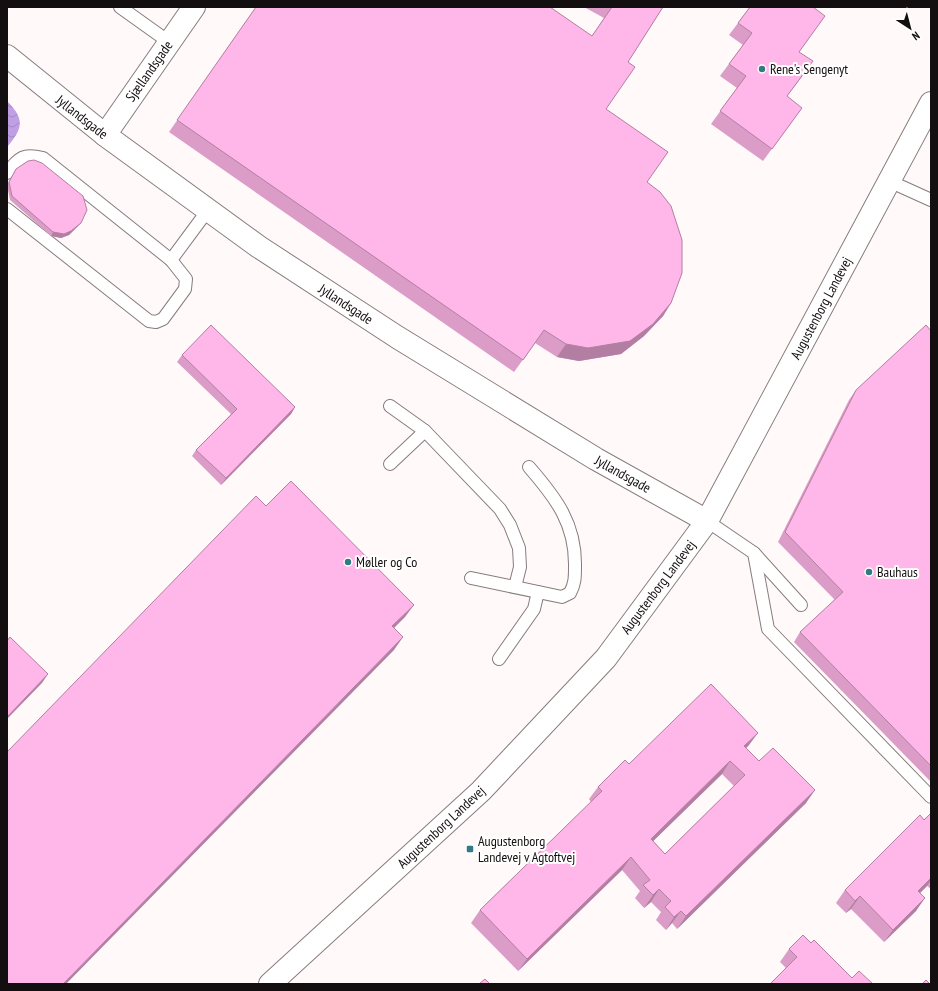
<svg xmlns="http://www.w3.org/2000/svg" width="938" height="991" font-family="'PT Sans Narrow',sans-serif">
<defs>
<pattern id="water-waves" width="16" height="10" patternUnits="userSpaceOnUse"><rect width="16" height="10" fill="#c09fe4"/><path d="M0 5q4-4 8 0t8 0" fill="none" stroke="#a488c2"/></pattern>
</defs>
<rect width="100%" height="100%" fill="#fff9f9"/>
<path fill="url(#water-waves)" d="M 7,101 C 26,120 22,129 7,147 Z"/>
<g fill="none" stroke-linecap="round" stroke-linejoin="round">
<g stroke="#887c7d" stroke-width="14">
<g id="lane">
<polyline points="120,7 169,42"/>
<path d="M 7,173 C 20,157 23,153 43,158 L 171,260 L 186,279 L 185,289 L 163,319 L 156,322 L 149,321 L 7,209"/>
<polyline points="889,181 931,200"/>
<polyline points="171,260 208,210"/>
<polyline points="390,406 425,431 500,509 510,525 519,548 520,567 515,587"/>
<polyline points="390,464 425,431"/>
<polyline points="707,521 754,553 768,629 931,797"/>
<polyline points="754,553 801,605"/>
<path d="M 471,578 L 562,597 L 570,593 C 575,584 575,577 575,567 C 576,524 556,498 529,467"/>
<polyline points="499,659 534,609 538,592"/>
</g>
</g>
<g stroke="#887c7d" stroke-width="24">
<g id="street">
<polyline points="7,56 105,135 259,247 397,337 596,459 707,521"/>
<polyline points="105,135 194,7"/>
</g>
</g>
<g stroke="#887c7d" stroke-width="24">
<polyline id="secondary" points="270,984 481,791 606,658 707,521 931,103"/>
</g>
<use href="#lane" stroke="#fff" stroke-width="12"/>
<use href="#street" stroke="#fff" stroke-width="22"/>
<use href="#secondary" stroke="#fff" stroke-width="22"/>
</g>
<g fill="#db9dc8" fill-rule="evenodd">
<polygon points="256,7 592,36 604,18 584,7 663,7 628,62 606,109 647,182 671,303 663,316 644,336 621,354 579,361 557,357 535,343 514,372 169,132"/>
<polygon points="750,7 800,52 804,74 787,96 793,120 763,161 711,124 737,88 720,76 743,45 729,35"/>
<polygon points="16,169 78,226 69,235 61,238 51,236 10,200 7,185"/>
<polygon points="931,331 931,782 794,642 800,632 835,600 778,542 849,400 856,390"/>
<polygon points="182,355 295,407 291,414 221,485 192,456 196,450 231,414 177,362"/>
<path d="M 749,745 L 746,748 L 759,761 L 806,803 L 677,929 L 672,923 L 666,930 L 656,920 L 661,912 L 651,902 L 644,908 L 635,898 L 640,891 L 622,870 L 518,971 L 471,923 L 480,910 L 591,802 L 589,799 L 598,787 L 629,764 ZM 722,774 L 734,786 L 665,854 L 653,841 Z"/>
<polygon points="931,813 931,889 927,886 920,893 916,911 884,942 851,909 846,913 836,903 845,890"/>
<polygon points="811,943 852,978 786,968 780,962 789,949"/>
</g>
<g fill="#b27fa2">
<polygon points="81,223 69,235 61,238 51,236 53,232"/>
<polygon points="671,303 663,316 644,336 621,354 579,361 557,357 566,344"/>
<polygon points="295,407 291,414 221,485 226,478"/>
<polygon points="414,605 405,617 383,639 392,626"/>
<polygon points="403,637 394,650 66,984 63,984"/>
<polygon points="48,674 42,683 7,719 7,717"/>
<polygon points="758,733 749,745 736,758 744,746"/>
<polygon points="730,761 722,774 642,852 651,839"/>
<polygon points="815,790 806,803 677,929 686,916"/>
<polygon points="631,857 622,870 518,971 527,959"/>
<polygon points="931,878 931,880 927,886 909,904 918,891"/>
<polygon points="659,889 651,902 644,908 653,895"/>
<polygon points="860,896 851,909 846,913 855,901"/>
<polygon points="925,898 916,911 884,942 893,930"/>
<polygon points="681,911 672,923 666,930 674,917"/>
</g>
<g fill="#ffb6e8" stroke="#b27fa2" fill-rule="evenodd">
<polygon points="256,7 550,7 592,36 612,7 663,7 628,62 635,67 606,109 668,152 647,182 660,192 671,206 682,240 682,273 671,303 653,324 630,341 588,348 566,344 544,330 523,360 177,120"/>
<polygon points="750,7 813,7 825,16 799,52 813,61 787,96 802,108 772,149 720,111 746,76 729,64 752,33 738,23"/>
<polygon points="34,160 42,163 83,196 87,210 81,223 71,231 64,234 53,232 12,196 9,182 16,169 28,161"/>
<polygon points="211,325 295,407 226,478 196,450 237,409 182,355"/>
<polygon points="926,325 931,331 931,766 800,632 843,592 785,532 856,390"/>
<polygon points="291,481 414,605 392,626 403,637 63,984 7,984 7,752 256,496 266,506"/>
<polygon points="10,637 48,674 7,717 7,641"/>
<path d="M 711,684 L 758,733 L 744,746 L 759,761 L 773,748 L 815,790 L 686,916 L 681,911 L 674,917 L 665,907 L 671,901 L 659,889 L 653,895 L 643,885 L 650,880 L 631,857 L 527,959 L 480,910 L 602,791 L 598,787 L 625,760 L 629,764 ZM 730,761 L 745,775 L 665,854 L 651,839 Z"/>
<polygon points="931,813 931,878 918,891 925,898 893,930 860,896 855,901 845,890 920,815 924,820"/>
<polygon points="803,935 811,943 814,940 852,978 859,971 873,984 770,984 797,957 789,949"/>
<polygon points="485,979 490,984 479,984"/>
<polygon points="926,980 930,984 922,984"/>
</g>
<g fill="#327a84" stroke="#fff" stroke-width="1.5">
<circle cx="762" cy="69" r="4"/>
<circle cx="348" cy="562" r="4"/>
<circle cx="869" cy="572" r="4"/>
<rect x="466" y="845" width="8" height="8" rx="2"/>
</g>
<g text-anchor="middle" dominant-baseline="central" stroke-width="4" stroke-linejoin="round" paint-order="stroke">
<g font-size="14" fill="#130e0f" stroke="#fff" text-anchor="start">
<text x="770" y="69">Rene's Sengenyt</text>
<text x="356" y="562">Møller og Co</text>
<text x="877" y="572">Bauhaus</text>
<text x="478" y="841">Augustenborg<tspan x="478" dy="16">Landevej v Agtoftvej</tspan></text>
</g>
<g font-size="14" fill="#130e0f" stroke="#fff">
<text transform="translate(149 71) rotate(-55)">Sjællandsgade</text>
<text transform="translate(82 117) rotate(38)">Jyllandsgade</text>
<text transform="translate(346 304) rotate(33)">Jyllandsgade</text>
<text transform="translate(821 308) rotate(-62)">Augustenborg Landevej</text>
<text transform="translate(623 474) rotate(29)">Jyllandsgade</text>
<text transform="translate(658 587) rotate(-53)">Augustenborg Landevej</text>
<text transform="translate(441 827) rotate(-43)">Augustenborg Landevej</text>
</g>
</g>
<rect width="938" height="991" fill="none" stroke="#130e0f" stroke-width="16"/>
<g transform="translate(910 28) rotate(144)" stroke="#ffffff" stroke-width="3" paint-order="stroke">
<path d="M0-3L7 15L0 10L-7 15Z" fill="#130e0f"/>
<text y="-6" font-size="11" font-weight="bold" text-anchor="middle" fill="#130e0f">N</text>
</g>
</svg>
